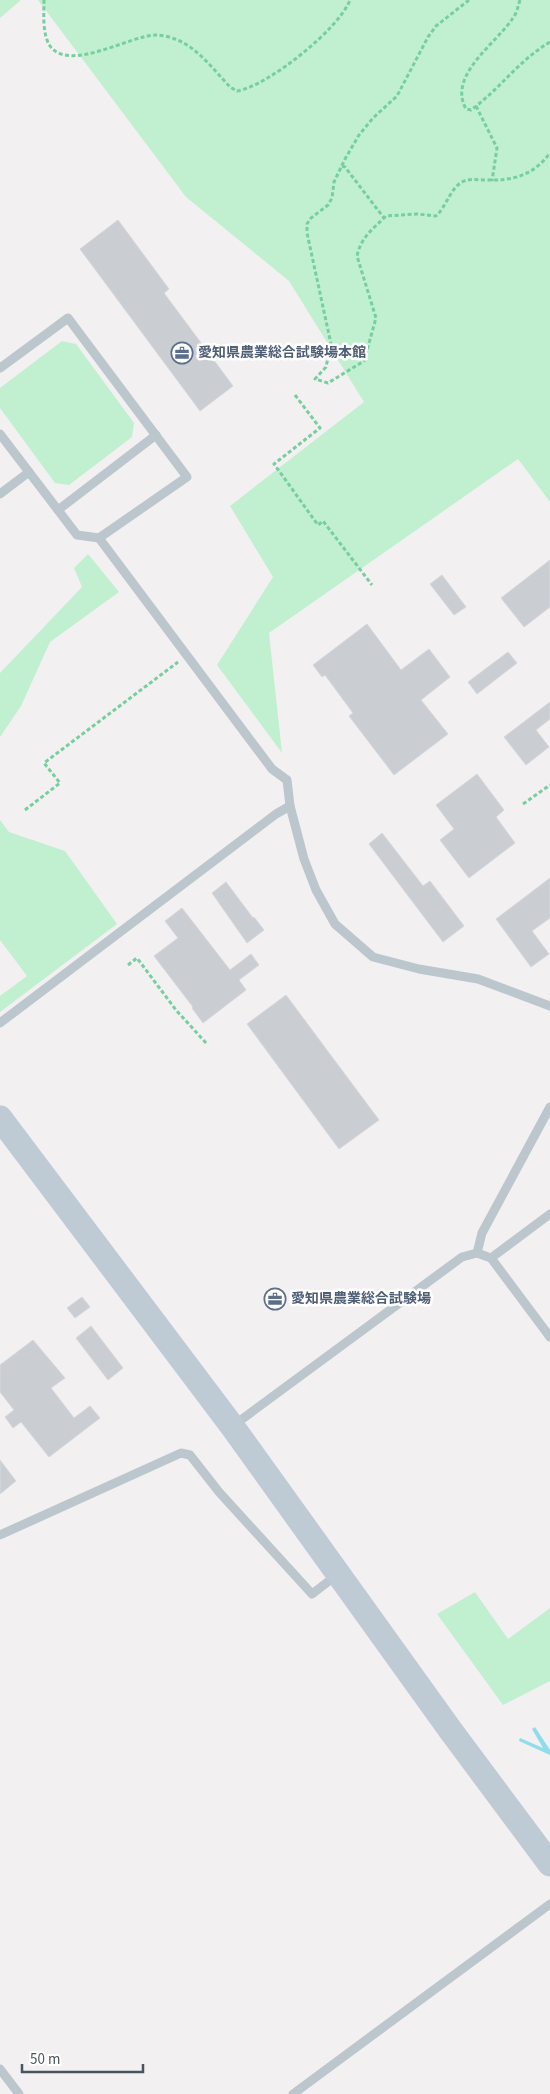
<svg xmlns="http://www.w3.org/2000/svg" width="550" height="2094" font-family="'Source Sans 3','Noto Sans JP',sans-serif">
<rect width="100%" height="100%" fill="#f3f0f1"/>
<g fill="#c0f0d0">
<polygon points="0,0 21,0 0,18"/>
<polygon points="38,0 550,0 550,502 518,459 269,633 282,753 217,665 273,577 230,506 364,402 289,281 186,197"/>
<polygon points="62,341 76,344 134,423 132,437 69,485 55,483 0,408 0,388"/>
<polygon points="88,554 119,592 50,642 21,706 0,737 0,673 82,587 74,568"/>
<polygon points="0,820 9,832 65,851 117,924 0,1012 0,996 27,976 0,940"/>
<polygon points="475,1592 508,1639 550,1608 550,1681 503,1705 437,1614"/>
</g>
<polygon fill="#8ddded" points="535,1727 550,1750 550,1755 519,1741 520,1738 543,1748 532,1729"/>
<g fill="#caced3" stroke="#d5d7dc">
<polygon points="118,220 169,289 164,293 233,386 200,411 80,249"/>
<polygon points="550,560 550,607 524,627 501,598"/>
<polygon points="442,575 466,607 454,615 430,584"/>
<polygon points="367,624 401,670 429,649 450,677 421,700 448,734 394,775 349,716 353,713 325,675 322,677 313,665"/>
<polygon points="508,652 517,663 477,694 468,682"/>
<polygon points="550,702 550,719 536,730 549,747 526,765 504,737"/>
<polygon points="477,774 504,810 496,817 515,843 469,878 440,840 454,829 436,805"/>
<polygon points="382,833 423,886 430,881 464,926 443,942 369,844"/>
<polygon points="550,878 550,918 532,931 549,954 531,967 496,919"/>
<polygon points="226,882 253,918 254,917 264,930 247,943 212,893"/>
<polygon points="182,908 230,970 251,954 259,965 239,980 246,990 203,1023 192,1008 193,1007 154,956 178,938 165,921"/>
<polygon points="286,995 379,1120 339,1149 247,1024"/>
<polygon points="82,1297 90,1307 75,1318 67,1308"/>
<polygon points="91,1326 123,1368 108,1380 76,1338"/>
<polygon points="33,1340 65,1378 51,1388 74,1418 90,1406 100,1418 49,1457 21,1422 13,1428 5,1417 14,1410 0,1392 0,1365"/>
<polygon points="0,1460 16,1481 0,1494"/>
</g>
<g fill="none" stroke-linecap="round" stroke-linejoin="round">
<g stroke="#77ce9f" stroke-width="3" stroke-dasharray="4 2.5" stroke-linecap="butt">
<path d="M 44,0 C 44,13 42,34 50,46 C 69,73 131,35 156,35 C 162,35 170,37 175,39 C 197,47 214,70 230,87 L 237,91 C 268,86 339,29 350,0"/>
<path d="M 469,0 L 436,26 L 428,37 L 397,96 L 373,118 L 359,135 L 345,159 L 334,182 L 332,198 L 328,205 L 311,218 L 307,224 L 307,233 L 331,344 L 326,367 L 315,379 L 328,383 L 364,361 L 376,318 L 357,256 C 361,237 373,229 386,216 L 417,214 L 436,216 C 446,207 450,189 462,182 C 469,178 477,180 485,180 C 512,181 533,176 550,153"/>
<path d="M 520,0 C 518,6 517,13 513,18 C 497,43 447,75 466,109 L 471,110 C 501,88 518,61 550,42"/>
<polyline points="476,106 497,148 492,181"/>
<polyline points="342,166 345,167 384,218"/>
<polyline points="295,395 320,428 274,464 318,525 323,521 372,585"/>
<polyline points="523,804 550,785"/>
<polyline points="25,810 60,783 44,763 178,662"/>
<polyline points="128,965 137,958 176,1010 207,1044"/>
</g>
<g stroke="#bcc6cd" stroke-width="9">
<polyline points="0,368 68,318 187,477 99,538"/>
<polyline points="0,434 77,535 99,538 272,769 287,780 290,806 304,859 316,890 335,924 373,957 419,969 478,979 550,1006"/>
<polyline points="0,494 29,472"/>
<polyline points="58,510 156,435"/>
<polyline points="0,1023 276,814 290,806"/>
<polyline points="477,1253 482,1233 550,1107"/>
<polyline points="491,1258 550,1214"/>
<polyline points="234,1425 462,1257 477,1253 491,1258 550,1337"/>
<polyline points="0,1535 181,1453 190,1455 219,1492 312,1594 338,1574"/>
<polyline points="0,2069 19,2094"/>
<polyline points="293,2094 550,1904"/>
</g>
<polyline stroke="#becad4" stroke-width="25" points="0,1118 232,1426 451,1731 550,1864"/>
</g>
<defs>
<g id="office-ring" transform="scale(1.125)"><circle r="9.5" fill="#fff" stroke="#5c6f8a" stroke-width="1.5"/><path d="M-6-3h4V-5.5h4V-3h4V5H-6ZM-1-4.5V-3h2v-1.5ZM-6 0V1H6V0Z" fill="#5c6f8a"/></g>
</defs>
<g fill-rule="evenodd">
<use href="#office-ring" x="182" y="353"/>
<use href="#office-ring" x="275" y="1299"/>
</g>
<g text-anchor="middle" dominant-baseline="central" stroke-width="5" stroke-linejoin="round" paint-order="stroke">
<g font-size="14" font-weight="bold" fill="#4e5e75" stroke="#fff" text-anchor="start">
<text x="198" y="353">愛知県農業総合試験場本館</text>
<text x="291" y="1299">愛知県農業総合試験場</text>
</g>
</g>
<path d="M22 2064v8h121v-8" fill="none" stroke="#48555e" stroke-width="2.5"/>
<text x="30" y="2064" font-size="15" fill="#48555e" stroke="#ffffff" stroke-width="4" paint-order="stroke">50 m</text>
</svg>
